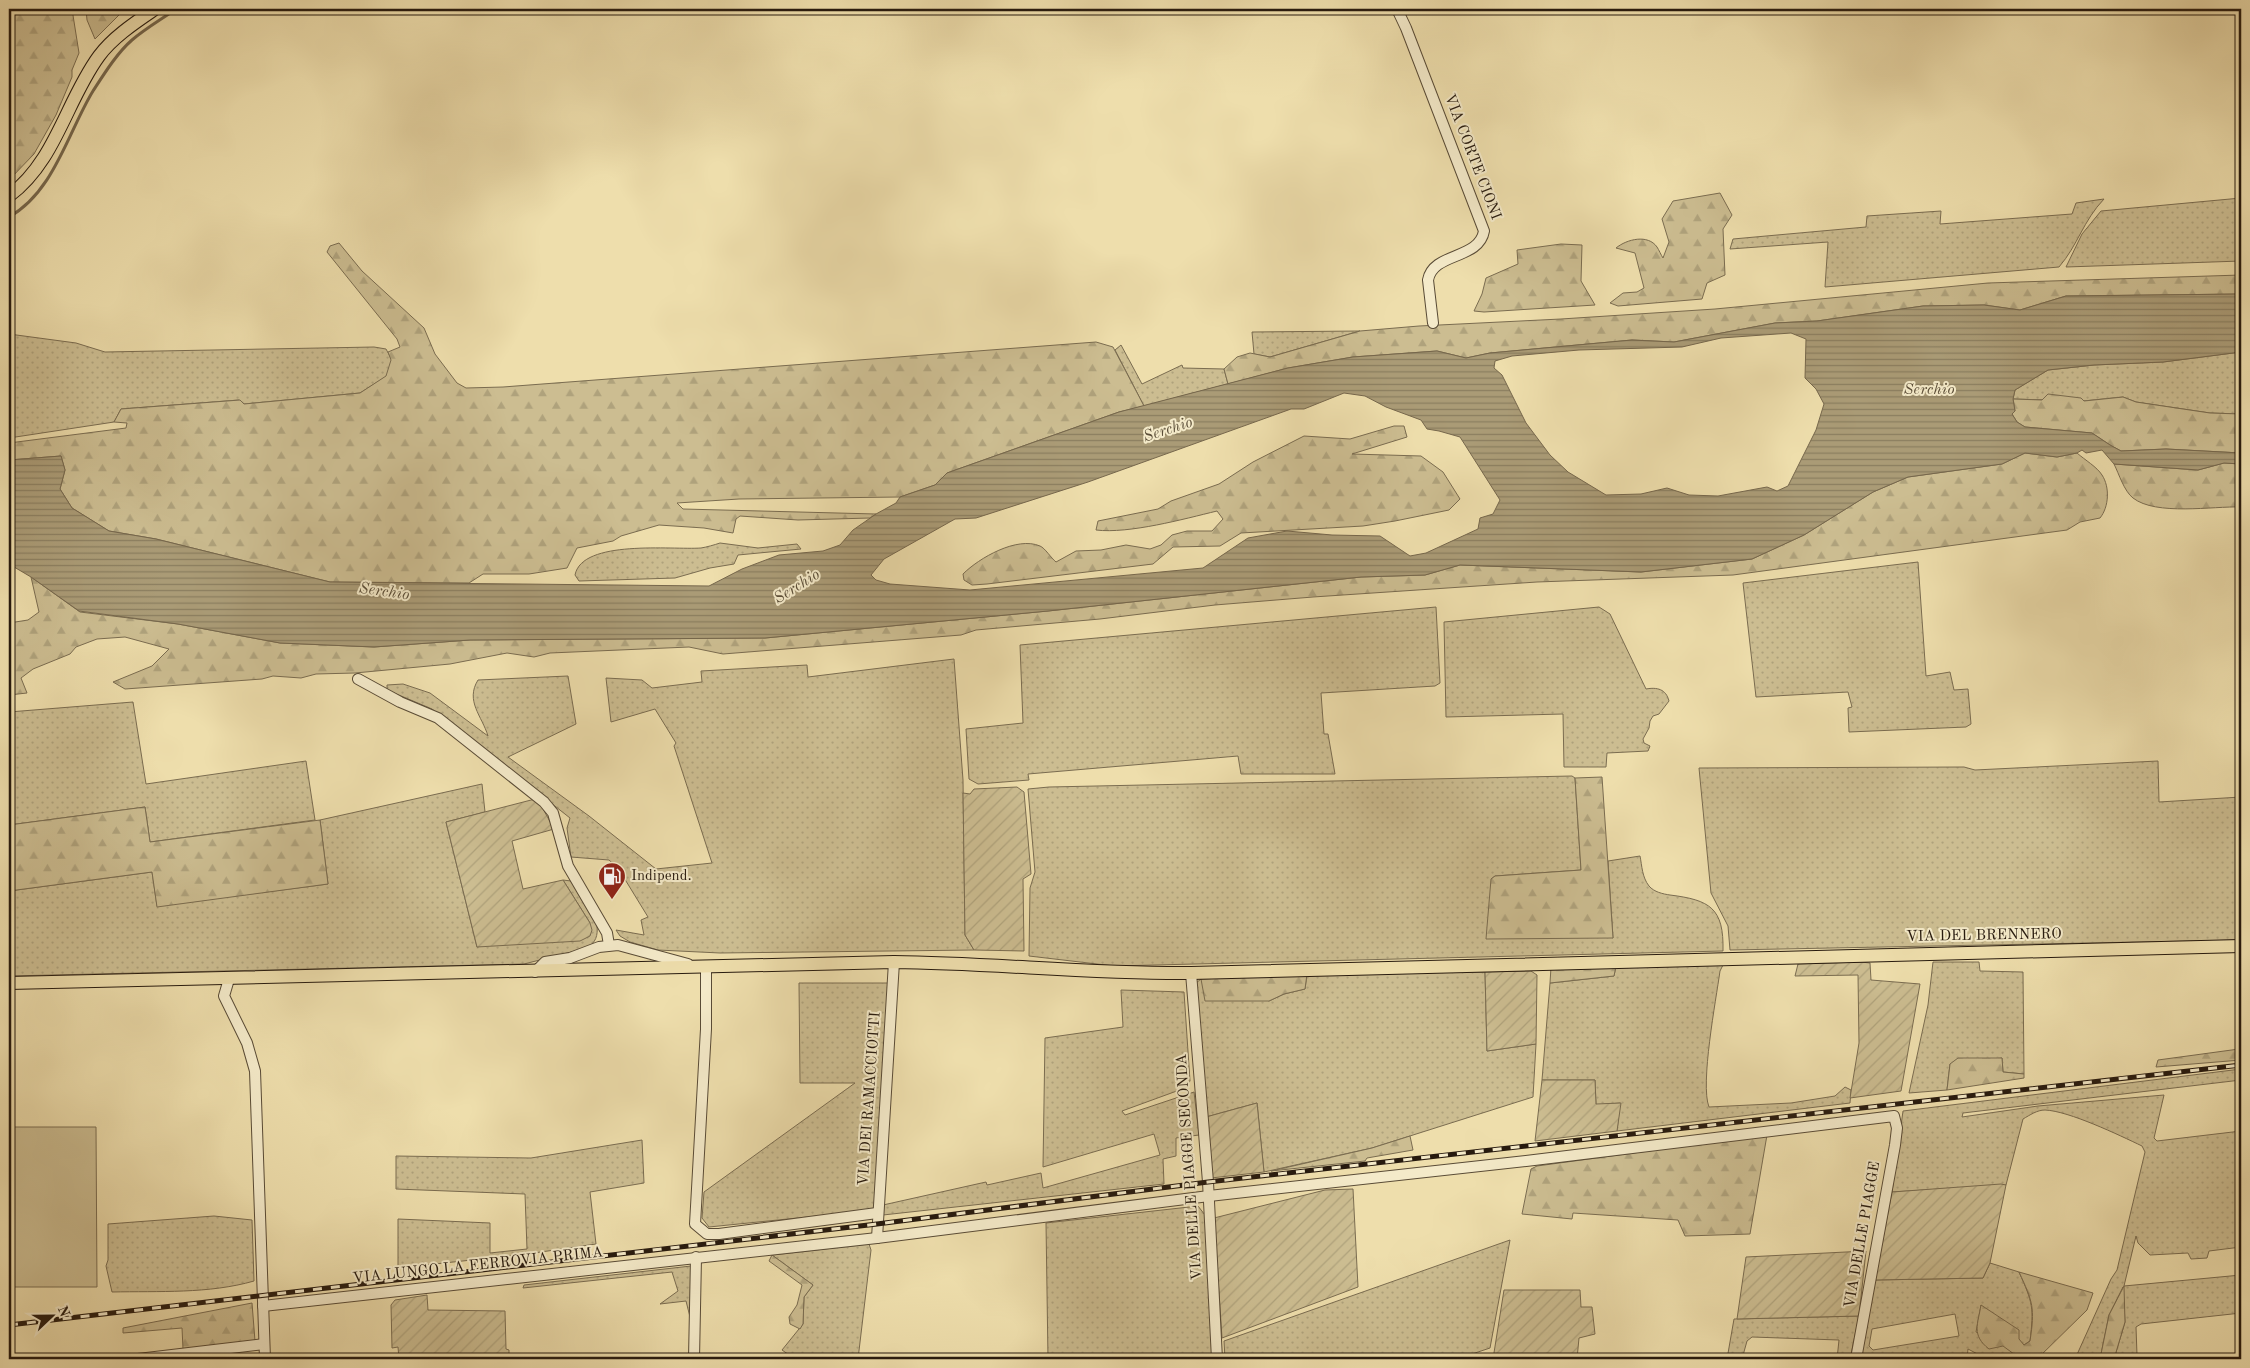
<svg xmlns="http://www.w3.org/2000/svg" width="2250" height="1368" font-family="'Old Standard TT',serif">
<defs>
<pattern id="grass-dots" width="8" height="8" patternUnits="userSpaceOnUse" patternTransform="scale(1.25)"><rect width="8" height="8" fill="#ccbd91"/><path d="M2 2h.1M6 6h.1" fill="none" stroke="#afa27c" stroke-width="1.8" stroke-linecap="round"/></pattern>
<pattern id="forest-firs" width="22" height="20" patternUnits="userSpaceOnUse" patternTransform="scale(1.25)"><rect width="22" height="20" fill="#ccbd91"/><path d="M5 1l3.5 6h-7zM16 11l3.5 6h-7z" fill="#afa27c"/></pattern>
<pattern id="garden-furrows" width="10" height="10" patternUnits="userSpaceOnUse" patternTransform="scale(1.25)"><rect width="10" height="10" fill="#ccbd91"/><path d="M-1 1l2-2M0 10L10 0M9 11l2-2" fill="none" stroke="#afa27c"/></pattern>
<pattern id="water-rules" width="6" height="5" patternUnits="userSpaceOnUse" patternTransform="scale(1.25)"><rect width="6" height="5" fill="#aa9b76"/><path d="M0 2.5h6" fill="none" stroke="#8a7e5f"/></pattern>
</defs>
<rect width="100%" height="100%" fill="#eedeac"/>
<filter id="stains"><feTurbulence type="fractalNoise" baseFrequency=".004" numOctaves="4"/><feColorMatrix values="0 0 0 0 .2 0 0 0 0 .09 0 0 0 0 .02 0 0 0 .5 -.17"/></filter>
<radialGradient id="worn" r=".72"><stop offset=".6" stop-color="#630" stop-opacity="0"/><stop offset="1" stop-color="#630" stop-opacity=".3"/></radialGradient>
<g fill="url(#grass-dots)" stroke="#7a6c50" fill-rule="evenodd">
<polygon points="2241,198 2241,261 2066,267 2082,234 2101,211"/>
<path d="M 2104,199 C 2083,221 2078,245 2059,267 L 1825,287 L 1828,242 L 1730,249 L 1733,239 L 1866,227 L 1867,216 L 1941,211 L 1940,224 L 2072,214 L 2076,203 Z"/>
<polygon points="1360,331 1270,357 1254,354 1252,332"/>
<polygon points="9,334 76,343 105,352 374,347 386,349 392,360 387,376 360,393 244,404 239,400 121,409 114,422 9,438"/>
<polygon points="1121,345 1142,384 1182,365 1183,368 1224,369 1228,384 1144,406 1115,350"/>
<polygon points="2241,352 2241,414 2210,413 2136,402 2123,397 2083,401 2013,399 2015,390 2048,370 2094,365 2163,362"/>
<path d="M 720,543 L 758,548 L 797,544 L 801,549 L 738,555 L 734,564 L 710,568 L 675,578 L 579,581 L 575,575 C 582,539 672,550 701,548 C 707,547 714,545 720,543 Z"/>
<polygon points="1918,562 1926,676 1950,672 1954,690 1968,689 1971,724 1966,727 1849,732 1848,708 1852,707 1848,692 1756,697 1743,583"/>
<polygon points="1436,607 1440,683 1435,686 1321,693 1324,734 1328,734 1335,774 1241,774 1238,756 1028,774 1029,780 978,784 969,779 966,729 1023,723 1020,645"/>
<path d="M 1599,607 L 1610,614 L 1646,689 C 1657,687 1666,689 1669,701 L 1659,714 L 1653,716 L 1650,721 L 1649,728 L 1643,739 L 1644,743 L 1650,746 L 1648,751 L 1607,753 L 1606,767 L 1564,767 L 1563,714 L 1446,717 L 1444,622 Z"/>
<path d="M 954,659 L 963,780 L 965,935 L 974,950 L 720,953 L 658,950 L 630,942 L 620,936 L 616,930 L 644,935 L 641,920 L 648,917 L 618,868 L 609,860 L 571,857 L 567,828 L 570,818 L 432,709 L 387,690 L 387,685 L 403,684 L 430,693 L 488,736 C 482,716 465,701 478,680 L 568,676 L 576,724 L 508,757 L 589,816 L 656,869 L 712,863 L 674,746 L 676,743 L 655,709 L 611,722 L 606,678 L 642,680 L 652,688 L 702,682 L 701,671 L 807,665 L 808,677 Z"/>
<polygon points="133,702 146,784 306,761 315,820 150,842 145,807 9,825 9,712"/>
<polygon points="2158,761 2159,802 2241,797 2241,940 1730,950 1728,926 1711,893 1699,768 1964,767 1975,770"/>
<path d="M 1572,776 L 1575,778 L 1581,870 L 1495,876 L 1491,879 L 1613,938 L 1608,861 L 1640,856 C 1642,866 1642,877 1649,886 C 1654,892 1663,894 1670,895 C 1710,900 1724,908 1723,951 L 1114,966 L 1029,956 L 1030,888 L 1035,872 L 1028,789 L 1049,787 Z"/>
<path d="M 482,784 L 485,812 L 446,822 L 477,947 L 590,923 L 563,880 L 571,881 L 597,925 C 598,936 596,942 587,948 L 524,964 L 9,976 L 9,891 L 152,872 L 157,906 L 328,884 L 320,820 Z"/>
<polygon points="1933,962 1979,962 1980,971 2023,972 2024,1074 2003,1072 2002,1058 1950,1064 1947,1090 1909,1093 1928,1005"/>
<path d="M 1723,965 L 1720,971 C 1716,1000 1700,1084 1709,1107 L 1791,1103 L 1835,1096 L 1845,1087 L 1851,1090 L 1850,1103 L 1617,1131 L 1620,1103 L 1596,1105 L 1595,1080 L 1542,1080 L 1550,983 L 1614,976 L 1616,966 Z"/>
<polygon points="1485,972 1487,1051 1536,1044 1533,1097 1372,1148 1264,1172 1257,1103 1206,1117 1196,983 1201,979 1269,1001 1284,994 1305,989 1307,974"/>
<polygon points="799,983 888,983 876,1210 709,1227 702,1218 704,1192 855,1083 800,1083"/>
<polygon points="1121,990 1184,992 1190,1081 1185,1088 1122,1111 1125,1115 1194,1092 1199,1135 1176,1138 1176,1156 1163,1159 1164,1184 883,1215 883,1205 986,1182 987,1185 1041,1173 1043,1188 1160,1155 1154,1134 1043,1167 1045,1038 1123,1027"/>
<path d="M 2241,1069 L 2241,1080 L 1963,1113 L 1962,1117 L 2038,1106 L 2164,1095 L 2154,1138 L 2157,1141 L 2241,1131 L 2241,1247 L 2209,1251 L 2207,1258 L 2191,1259 L 2188,1253 L 2150,1255 L 2138,1243 L 2136,1236 L 2124,1286 L 2241,1275 L 2241,1313 L 2141,1324 L 2136,1327 L 2137,1355 L 2135,1359 L 2114,1359 L 2125,1322 L 2123,1287 L 2109,1315 L 2100,1359 L 2075,1359 L 2111,1279 L 2117,1270 L 2145,1152 L 2142,1146 C 2119,1135 2069,1111 2045,1110 C 2037,1110 2030,1115 2023,1119 L 2006,1185 L 1892,1192 L 1903,1111 Z"/>
<polygon points="642,1140 644,1183 590,1192 596,1244 527,1254 398,1268 398,1219 490,1223 490,1253 527,1249 525,1194 396,1189 396,1156 531,1158"/>
<polygon points="1198,1206 1205,1215 1214,1359 1048,1359 1046,1223"/>
<path d="M 214,1216 L 252,1220 L 254,1281 C 209,1294 158,1291 112,1292 L 106,1266 L 108,1260 L 108,1224 Z"/>
<polygon points="1510,1240 1490,1348 1457,1359 1225,1359 1224,1341"/>
<polygon points="869,1244 871,1250 858,1359 795,1359 782,1350 803,1324 804,1297 813,1285 772,1255"/>
<path d="M 1990,1263 L 2019,1272 C 2033,1303 2034,1308 2030,1341 L 2024,1345 L 1981,1305 L 1976,1332 L 2003,1345 L 2018,1357 L 2018,1359 L 1987,1359 L 1968,1349 L 1967,1359 L 1861,1359 L 1875,1280 L 1983,1278 ZM 1955,1314 L 1959,1336 L 1873,1350 L 1869,1346 L 1872,1329 Z"/>
<polygon points="691,1266 691,1321 686,1301 660,1304 678,1291 672,1272 523,1288 524,1285"/>
<polygon points="1859,1316 1850,1359 1837,1359 1839,1340 1752,1337 1747,1341 1742,1359 1727,1359 1734,1319"/>
</g>
<g fill="url(#forest-firs)" stroke="#7a6c50">
<polygon points="9,9 72,9 79,53 72,70 72,77 56,115 34,154 9,180"/>
<polygon points="86,9 125,9 95,39 87,20"/>
<path d="M 1720,193 L 1732,215 L 1723,229 L 1725,275 L 1707,283 L 1702,299 L 1618,306 L 1610,303 L 1623,293 L 1637,292 L 1644,288 L 1635,253 L 1616,248 C 1627,239 1648,234 1657,247 C 1659,250 1661,255 1663,258 L 1669,242 L 1662,219 L 1673,201 Z"/>
<polygon points="339,243 362,271 424,328 435,354 457,383 466,388 503,387 1096,342 1113,347 1144,406 1119,412 947,473 935,485 900,497 739,499 677,503 683,509 876,514 870,518 798,520 740,516 736,519 733,533 704,528 659,525 621,536 613,541 577,548 567,568 529,574 483,574 469,583 330,582 156,539 109,531 72,508 60,489 65,470 61,456 9,460 9,443 126,428 127,423 114,422 121,409 240,400 244,404 360,393 386,376 391,360 388,352 400,347 397,339 327,252 330,246"/>
<polygon points="1561,244 1582,245 1581,281 1595,305 1484,312 1474,311 1482,294 1486,278 1518,264 1517,250"/>
<polygon points="2241,275 2241,294 2066,296 2020,310 1984,305 1923,306 1817,321 1775,323 1674,342 1632,340 1490,353 1466,358 1437,351 1353,357 1288,368 1228,384 1224,369 1237,357 1250,353 1270,357 1360,331 1419,326 1561,319 1715,309 1988,283"/>
<polygon points="2048,394 2081,398 2084,401 2123,397 2136,402 2210,413 2241,414 2241,453 2166,449 2121,451 2110,445 2092,433 2025,427 2017,422 2012,414 2015,411 2013,399 2042,400"/>
<path d="M 1394,426 L 1404,426 L 1407,437 L 1352,454 L 1421,456 L 1443,472 L 1460,499 L 1449,510 L 1395,521 L 1363,526 L 1241,533 L 1220,546 L 1173,547 L 1153,564 L 987,584 L 972,585 L 964,580 L 963,574 C 979,558 1017,536 1040,546 C 1045,548 1051,558 1056,562 L 1076,551 L 1101,550 L 1126,545 L 1150,549 L 1161,545 L 1172,535 L 1187,531 L 1212,531 L 1223,519 L 1217,511 C 1184,519 1129,534 1096,530 L 1098,521 L 1158,509 L 1171,501 L 1219,484 L 1253,462 L 1304,436 L 1350,439 Z"/>
<path d="M 2025,453 L 2057,457 L 2077,453 C 2085,460 2097,467 2102,475 C 2110,487 2109,507 2100,518 L 2080,522 L 2067,530 L 1733,575 L 1537,582 L 1313,597 L 1215,605 L 1100,619 L 976,630 L 961,635 L 723,654 L 689,647 L 550,653 L 534,657 L 507,653 L 450,664 L 355,673 L 316,674 L 301,678 L 273,676 L 262,679 L 125,689 L 113,682 L 152,666 L 169,649 L 125,637 L 97,639 L 76,647 L 70,654 L 33,669 L 21,678 L 27,693 L 9,695 L 9,623 L 28,620 L 39,612 L 31,577 L 80,612 L 178,624 L 280,643 L 374,647 L 470,640 L 765,638 L 1048,611 L 1361,577 L 1425,575 L 1460,565 L 1641,572 L 1752,559 L 1804,535 L 1873,492 L 1908,477 L 2002,464 Z"/>
<path d="M 2224,463 L 2241,464 L 2241,507 C 2213,506 2156,516 2133,498 C 2124,491 2119,474 2114,464 L 2198,470 Z"/>
<polygon points="1602,777 1613,938 1486,939 1491,879 1495,876 1581,870 1575,778"/>
<polygon points="145,807 150,842 320,820 328,884 157,907 152,872 9,891 9,825"/>
<polygon points="1616,966 1614,976 1550,983 1551,967"/>
<polygon points="1307,974 1305,989 1284,994 1269,1001 1205,1001 1201,979"/>
<polygon points="2239,1002 2241,1002 2241,1060 2156,1067 2158,1060 2239,1049"/>
<polygon points="1958,1058 2002,1058 2003,1072 2024,1074 2024,1078 1947,1090 1950,1064"/>
<polygon points="1767,1135 1750,1234 1685,1236 1678,1220 1573,1213 1572,1219 1522,1214 1531,1169 1537,1166"/>
<polygon points="1410,1136 1413,1150 1367,1158 1365,1161 1271,1171 1372,1148"/>
<polygon points="772,1255 813,1285 804,1297 803,1324 800,1329 790,1324 789,1317 797,1305 802,1285 769,1261"/>
<path d="M 2019,1272 L 2093,1293 L 2087,1310 L 2037,1359 L 2018,1359 L 2018,1357 L 2003,1346 L 1989,1349 C 1971,1335 1978,1324 1981,1305 L 2019,1330 L 2019,1339 L 2024,1345 L 2030,1341 C 2035,1308 2033,1302 2019,1272 Z"/>
<polygon points="2124,1286 2125,1322 2114,1359 2100,1359 2109,1315"/>
<polygon points="252,1303 255,1341 183,1349 182,1328 123,1333 123,1328"/>
</g>
<polygon fill="#ccbd91" stroke="#7a6c50" points="9,1127 96,1127 97,1287 9,1287"/>
<g fill="url(#garden-furrows)" stroke="#7a6c50">
<polygon points="1017,787 1024,792 1031,874 1023,879 1024,951 974,950 965,935 963,793 970,794 974,789"/>
<polygon points="535,799 542,807 554,829 512,841 523,889 563,880 590,923 592,930 590,936 580,941 477,947 446,822"/>
<polygon points="1861,962 1870,963 1871,980 1920,984 1901,1091 1850,1098 1859,1043 1858,975 1795,976 1798,964"/>
<polygon points="1531,971 1537,975 1536,1044 1487,1051 1485,972"/>
<polygon points="1542,1080 1595,1080 1596,1104 1621,1103 1617,1131 1535,1141"/>
<polygon points="1257,1103 1264,1172 1211,1178 1206,1117"/>
<polygon points="2001,1184 2006,1185 1990,1263 1983,1278 1875,1280 1892,1192"/>
<polygon points="1353,1189 1358,1287 1222,1338 1214,1218 1325,1190"/>
<polygon points="1866,1251 1859,1316 1737,1319 1746,1257"/>
<polygon points="1504,1290 1580,1290 1581,1307 1592,1307 1595,1334 1579,1338 1577,1359 1493,1359"/>
<polygon points="427,1295 428,1310 505,1311 506,1349 509,1350 509,1359 399,1359 398,1347 392,1348 391,1305 395,1300"/>
</g>
<path fill="url(#water-rules)" stroke="#76674c" fill-rule="evenodd" d="M 2241,294 L 2241,352 L 2163,362 L 2094,365 L 2048,370 L 2015,390 L 2013,399 L 2015,411 L 2012,414 L 2017,422 L 2025,427 L 2092,433 L 2110,445 L 2121,451 L 2166,449 L 2241,453 L 2241,464 L 2224,463 L 2198,470 L 2114,464 L 2102,450 L 2086,453 L 2082,450 L 2077,453 L 2057,457 L 2025,453 L 2002,464 L 1908,477 L 1873,492 L 1804,535 L 1752,559 L 1641,572 L 1460,565 L 1425,575 L 1361,577 L 1048,611 L 765,638 L 470,640 L 374,647 L 280,643 L 178,624 L 79,611 L 31,577 L 9,564 L 9,460 L 61,456 L 65,470 L 60,489 L 72,508 L 109,531 L 156,539 L 330,582 L 709,586 L 742,569 L 779,555 L 823,551 L 840,545 L 853,530 L 876,514 L 896,503 L 900,497 L 935,485 L 947,473 L 1119,412 L 1288,368 L 1353,357 L 1437,351 L 1466,358 L 1490,353 L 1632,340 L 1674,342 L 1775,323 L 1817,321 L 1923,306 L 1984,305 L 2020,310 L 2066,296 ZM 1791,333 L 1806,339 L 1805,378 L 1816,389 L 1824,404 L 1816,430 L 1788,486 L 1777,491 L 1767,487 L 1718,496 L 1689,495 L 1667,488 L 1641,494 L 1606,495 L 1568,472 L 1550,455 L 1526,423 L 1502,375 L 1494,368 L 1495,361 L 1512,356 L 1579,350 L 1682,347 L 1721,338 ZM 1344,393 L 1365,396 L 1386,407 L 1421,420 L 1427,429 L 1439,431 L 1460,437 L 1500,500 L 1493,514 L 1480,518 L 1478,529 L 1426,553 L 1410,556 L 1380,536 L 1332,535 L 1287,531 L 1248,538 L 1203,568 L 970,590 L 890,584 L 876,580 L 871,575 L 884,559 L 955,519 L 976,518 L 1088,482 L 1291,409 L 1304,409 Z"/>
<g fill="none" stroke-linecap="round" stroke-linejoin="round">
<path stroke="#76674c" stroke-width="3" d="M 9,217 C 54,192 68,132 93,91 C 104,74 117,53 132,40 C 146,28 162,19 176,9"/>
<g stroke="#594b36" stroke-width="12">
<g id="minor">
<path d="M 1397,9 L 1406,28 L 1484,231 C 1479,260 1433,252 1428,280 L 1433,323"/>
<polyline points="358,679 400,702 438,718 544,802 553,813 568,866 607,933 609,945"/>
<polyline points="706,966 706,1029 695,1224 707,1234 719,1234 877,1213"/>
<polyline points="535,972 545,962 570,958 599,947 618,945 688,964"/>
<polyline points="1191,973 1208,1182 1217,1359"/>
<polyline points="229,979 224,996 247,1043 255,1071 265,1359"/>
<polyline points="877,1238 894,962"/>
<polyline points="263,1306 877,1238 1209,1196 1526,1161 1894,1116 1897,1128 1895,1145 1856,1359"/>
<polyline points="138,1359 264,1344"/>
<polyline points="694,1359 696,1257"/>
</g>
</g>
<g stroke="#271a0e" stroke-width="14">
<g id="major">
<path d="M 9,196 C 56,161 66,101 99,56 C 113,37 136,22 155,9"/>
<path d="M 9,983 L 894,962 C 993,963 1092,974 1191,973 L 2241,946"/>
</g>
</g>
<use href="#minor" stroke="#f4eac9" stroke-width="10"/>
<use href="#major" stroke="#eedeac" stroke-width="12"/>
<g stroke="#271a0e" stroke-width="5">
<polyline id="rail" points="9,1325 877,1224 1208,1182 2241,1065"/>
</g>
<use href="#rail" stroke="#f4eac9" stroke-width="3" stroke-dasharray="9" stroke-linecap="butt"/>
</g>
<defs>
<g id="fuel-pin" transform="scale(1.4375)"><path d="M0 17L-7.5 6A9.5 9.5 0 1 1 7.5 6Z" fill="#8f2418" stroke="#f4eac9"/><path d="M-5.5-6h7V0h2V4h1.3V-2.5L3-4.5l.8-.8L6-3V5H2.5V1h-1V6h-7ZM-4.2-4.7v3.2H.2V-4.7Z" fill="#fff"/></g>
</defs>
<g fill-rule="evenodd">
<use href="#fuel-pin" x="612" y="876"/>
</g>
<g text-anchor="middle" dominant-baseline="central" stroke-width="4" stroke-linejoin="round" paint-order="stroke">
<g font-size="15" fill="#271a0e" stroke="#f4eac9">
<text transform="translate(1472 157) rotate(69)">VIA CORTE CIONI</text>
<text transform="translate(1984 936) rotate(-1)">VIA DEL BRENNERO</text>
<text transform="translate(870 1099) rotate(-86)">VIA DEI RAMACCIOTTI</text>
<text transform="translate(1190 1167) rotate(-94)">VIA DELLE PIAGGE SECONDA</text>
<text transform="translate(1863 1235) rotate(-80)">VIA DELLE PIAGGE</text>
<text transform="translate(478 1266) rotate(-6)">VIA LUNGO LA FERROVIA PRIMA</text>
</g>
<g font-size="15" fill="#271a0e" stroke="#f4eac9" text-anchor="start">
<text x="631" y="876">Indipend.</text>
</g>
<g font-size="16" font-style="italic" fill="#5b4e38" stroke="#f4eac9">
<text x="1929" y="390">Serchio</text>
<text transform="translate(1168 430) rotate(-18)">Serchio</text>
<text transform="translate(797 587) rotate(-32)">Serchio</text>
<text transform="translate(384 592) rotate(8)">Serchio</text>
</g>
</g>
<rect width="2250" height="1368" fill="none" stroke="#eedeac" stroke-width="30"/>
<rect x="10" y="10" width="2230" height="1348" fill="none" stroke="#271a0e" stroke-width="2.5"/>
<rect x="15" y="15" width="2220" height="1338" fill="none" stroke="#271a0e"/>
<g transform="translate(52 1316) rotate(68)" stroke="#f4eac9" stroke-width="4" paint-order="stroke">
<path d="M0-4L9 19L0 12L-9 19Z" fill="#271a0e"/>
<text y="-8" font-size="14" font-weight="bold" text-anchor="middle" fill="#271a0e">N</text>
</g>
<rect width="100%" height="100%" filter="url(#stains)"/>
<rect width="100%" height="100%" fill="url(#worn)"/>
</svg>
